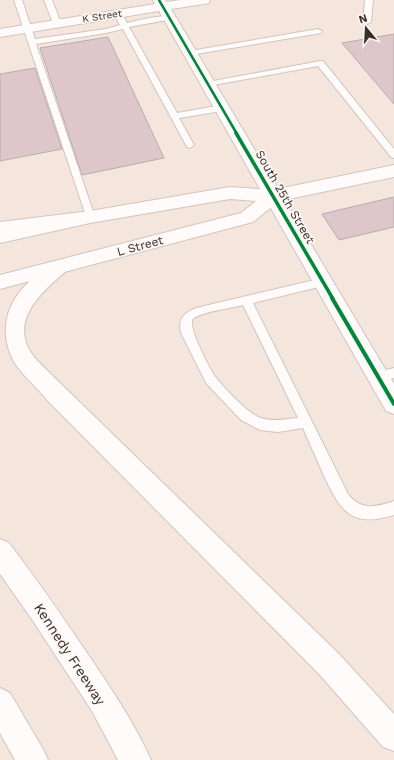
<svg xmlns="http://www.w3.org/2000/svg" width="394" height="760" font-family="'Work Sans',sans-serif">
<rect width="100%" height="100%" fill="#f5e6dd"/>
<g fill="#ddc7cb" stroke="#b8acaa">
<polygon points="394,34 394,104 342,43"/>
<polygon points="108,37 164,158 82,175 40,48"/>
<polygon points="35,68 62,149 0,161 0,74"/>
<polygon points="394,197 394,227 339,240 322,214"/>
</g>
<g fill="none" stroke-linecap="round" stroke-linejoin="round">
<g stroke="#d1c5be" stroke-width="2">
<g id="lane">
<polygon points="14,0 22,0 35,39 106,29 120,25 114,14 118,12 121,12 127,23 149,18 172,15 172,19 129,27 177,113 222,105 226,108 222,111 179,118 194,145 190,148 187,147 123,29 106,33 36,44 95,217 93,219 87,219"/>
<polygon points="44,0 52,0 61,23 60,25 54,25 53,23"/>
<polygon points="365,0 373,0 371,22 367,24 363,22"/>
<polygon points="318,29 322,31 321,33 190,55 186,53 190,51"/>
<polygon points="320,61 323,61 394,149 394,158 391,157 318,66 208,86 204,84 208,82"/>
<path d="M 323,278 L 327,279 L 328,282 L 327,285 L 253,303 L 348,494 C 361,511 376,507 394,501 L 394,515 C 352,528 341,512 324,476 C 317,460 310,444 303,428 L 278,432 L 260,430 L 241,420 L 206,383 L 181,333 C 178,318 183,314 196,308 ZM 243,305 L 298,418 C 286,419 273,422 261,418 C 249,415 222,386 214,375 C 209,367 187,326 193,319 C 200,312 232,308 243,305 Z"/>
<polygon points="394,368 394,378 378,382 374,381 372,377 374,373"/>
</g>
</g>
<g stroke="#d1c5be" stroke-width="2">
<polygon id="street" points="153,0 165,0 167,2 180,0 210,0 209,3 204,4 171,9 394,384 394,414 386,411 159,11 0,37 0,29 155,4"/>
</g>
<g stroke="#d1c5be" stroke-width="2">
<polygon id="primary" points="394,165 394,177 279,201 253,222 0,289 0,275 241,213 256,201 230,199 90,223 0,243 0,229 90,211 230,187 273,190"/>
</g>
<g stroke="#d1c5be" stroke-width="2">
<g id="highway">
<polygon points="90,211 96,213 99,217 96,221 0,234 0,222"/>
<path d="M 57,261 L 64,263 L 67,268 L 64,273 C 42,292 11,319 30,351 C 38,364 52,374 62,385 L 339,654 L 394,714 L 394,751 L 383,747 L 319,674 L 46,399 C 36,386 23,376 14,362 C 0,336 4,308 24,287 C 33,277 44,265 57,261 Z"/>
<path d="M 0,539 L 9,543 C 39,582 66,622 94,663 C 114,693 136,726 151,760 L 118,760 L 92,711 L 31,618 L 0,574 Z"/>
<polygon points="0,688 10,693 43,749 48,760 15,760 0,733"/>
</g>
</g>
<use href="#lane" fill="#fefbfa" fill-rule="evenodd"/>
<use href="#street" fill="#fefbfa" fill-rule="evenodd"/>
<use href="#primary" fill="#fefbfa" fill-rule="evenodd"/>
<use href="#highway" fill="#fefbfa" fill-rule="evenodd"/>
<g stroke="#fbf6f3" stroke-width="4">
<polyline id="cycleway-far2" points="159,0 237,134"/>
</g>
<g stroke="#fbf6f3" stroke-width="5.5">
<polyline id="cycleway-far1" points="236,133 333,299"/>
</g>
<g stroke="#fbf6f3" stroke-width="6">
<polyline id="cycleway" points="332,298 394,404"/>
</g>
<use href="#cycleway-far2" stroke="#00873e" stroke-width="2.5"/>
<use href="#cycleway-far1" stroke="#00873e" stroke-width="3.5"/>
<use href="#cycleway" stroke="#00873e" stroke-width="4"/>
</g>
<g text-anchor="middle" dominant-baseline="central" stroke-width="3.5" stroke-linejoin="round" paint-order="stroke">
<g font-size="10" fill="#392f29" stroke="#fbf6f3">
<text transform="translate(102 16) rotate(-9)">K Street</text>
</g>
<g font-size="12" fill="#392f29" stroke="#fbf6f3">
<text transform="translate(285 197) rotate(60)">South 25th Street</text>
<text transform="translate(140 246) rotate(-15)">L Street</text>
</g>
<g font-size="14" fill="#392f29" stroke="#fbf6f3">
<text transform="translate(70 654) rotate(57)">Kennedy Freeway</text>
</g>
</g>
<g transform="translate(366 28) rotate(342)" stroke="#fbf6f3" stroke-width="3" paint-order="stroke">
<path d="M0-3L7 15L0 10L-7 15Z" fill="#392f29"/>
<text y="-6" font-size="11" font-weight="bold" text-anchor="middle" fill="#392f29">N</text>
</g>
</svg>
